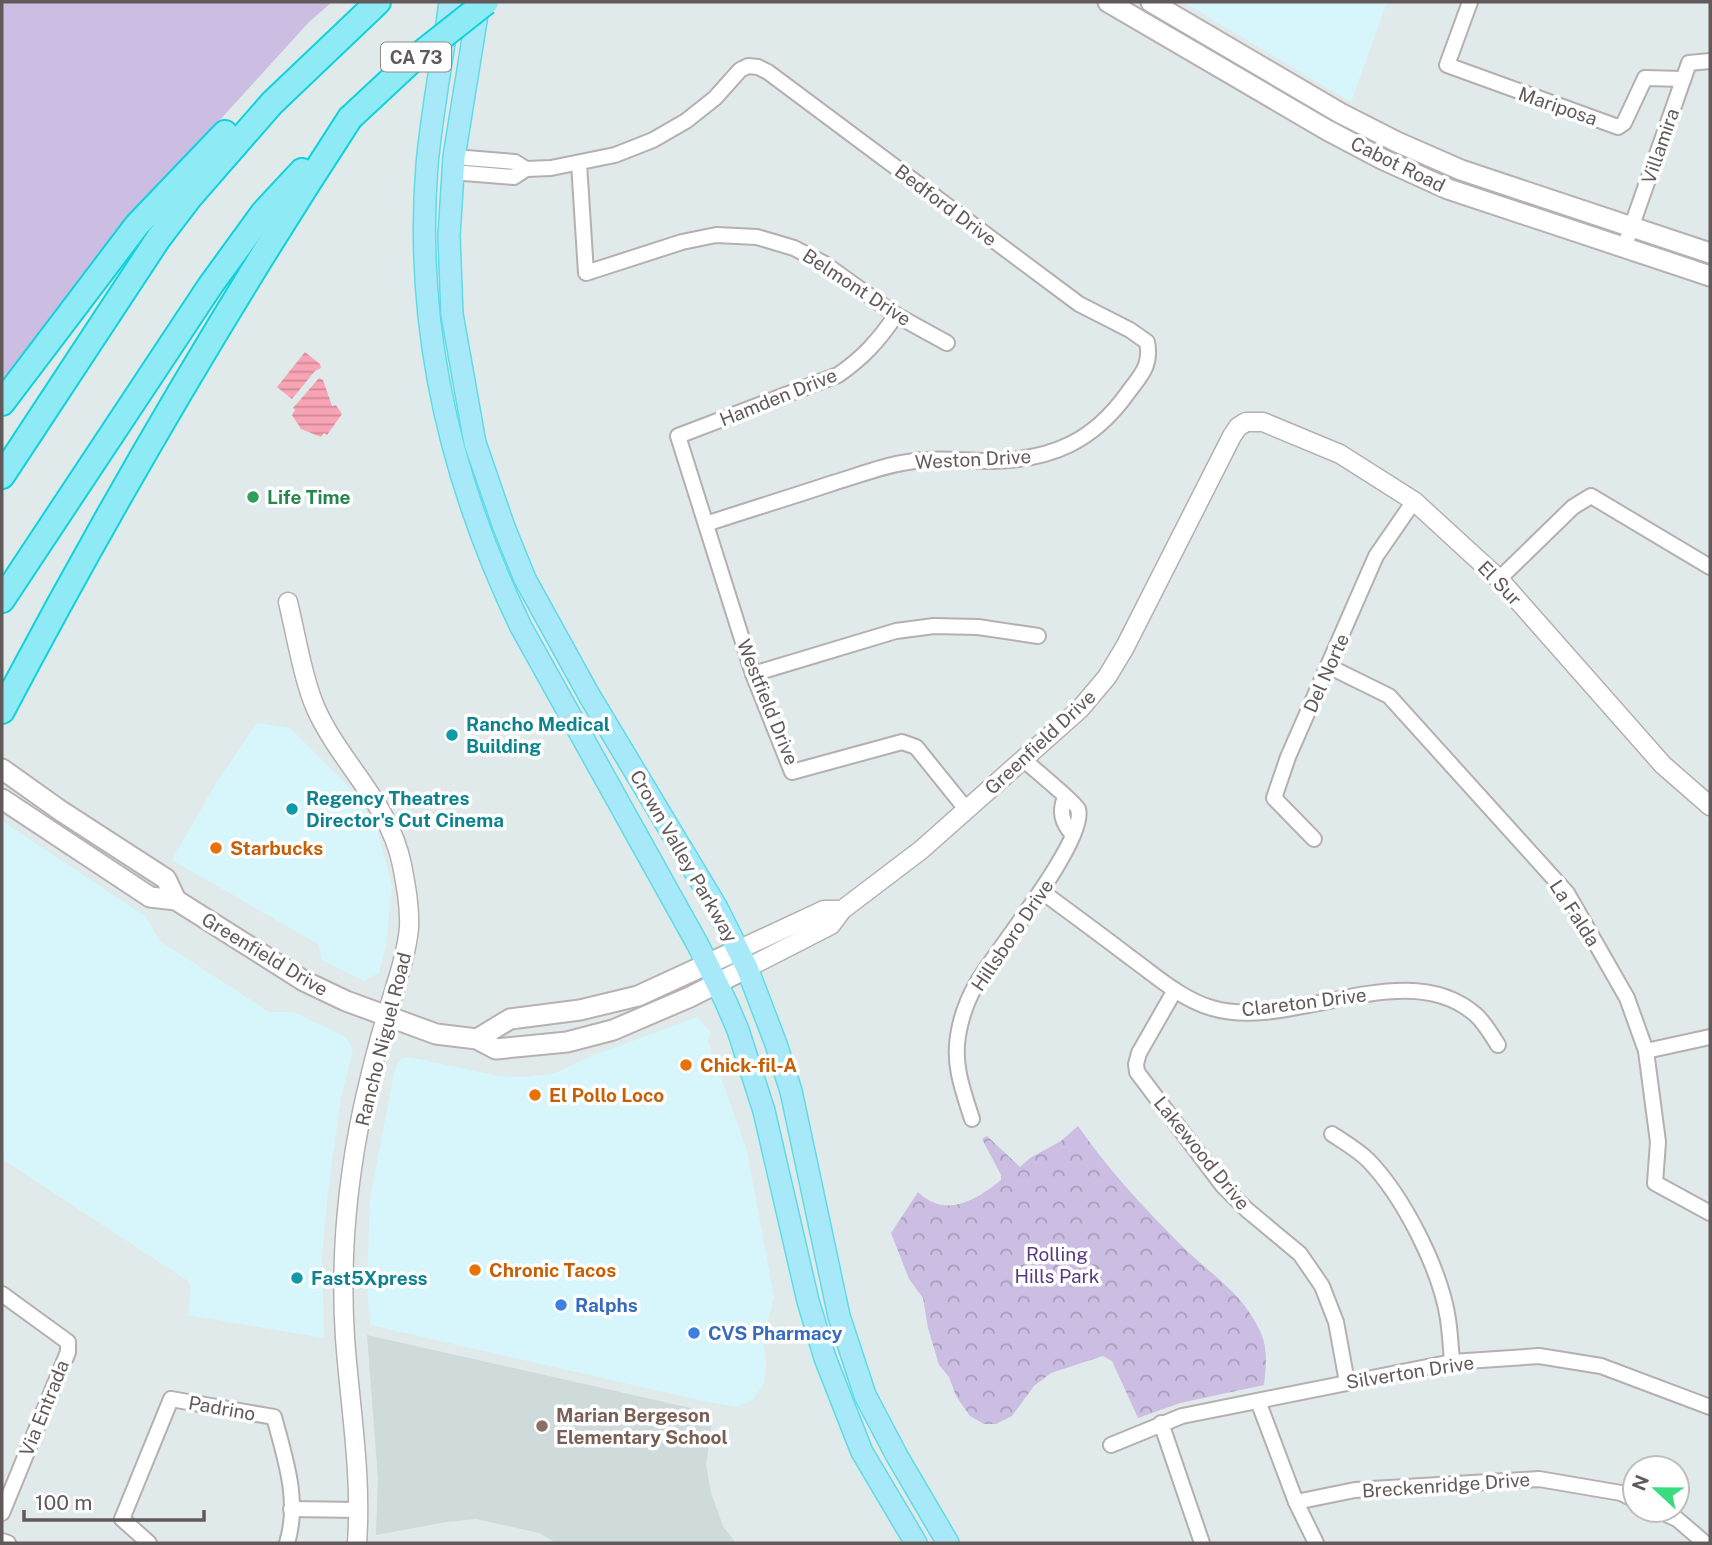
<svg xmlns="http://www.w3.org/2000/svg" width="1712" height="1545" font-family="'Public Sans',sans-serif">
<defs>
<pattern id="park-crowns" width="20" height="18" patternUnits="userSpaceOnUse" patternTransform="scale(1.75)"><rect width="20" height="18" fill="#cbbee2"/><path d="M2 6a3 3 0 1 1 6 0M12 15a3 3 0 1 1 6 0" fill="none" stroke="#a89dba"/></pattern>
<pattern id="water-rules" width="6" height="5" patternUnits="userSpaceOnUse" patternTransform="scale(1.75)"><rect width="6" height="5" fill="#f8a4b5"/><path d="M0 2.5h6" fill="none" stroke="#cc8996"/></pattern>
</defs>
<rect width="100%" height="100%" fill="#e1eaeb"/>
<g fill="#d6f6fb">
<polygon points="1183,2 1387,2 1351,102"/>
<polygon points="257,723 290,728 357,795 377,830 392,885 386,945 379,973 364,981 322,960 318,944 172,860 218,780"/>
<polygon points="2,821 146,917 160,941 269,1012 294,1012 346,1037 353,1050 341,1097 328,1191 322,1257 324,1338 188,1315 191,1289 188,1281 2,1159"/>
<polygon points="697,1017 711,1032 708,1041 747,1151 774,1297 763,1340 766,1363 764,1384 752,1400 737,1407 708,1402 370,1325 367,1284 370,1199 394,1074 397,1064 401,1059 409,1057 499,1076 527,1077 555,1073 592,1056"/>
</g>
<polygon fill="#cfdadb" points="367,1335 713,1413 706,1465 711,1493 723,1526 736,1543 556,1543 539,1533 476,1519 446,1522 376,1535 378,1479"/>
<polygon fill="#cbbee2" points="2,2 332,2 309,22 148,199 2,388"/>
<path fill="url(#park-crowns)" d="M 1078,1126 C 1107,1168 1143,1207 1179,1243 C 1209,1274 1243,1292 1261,1333 C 1268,1349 1266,1368 1264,1385 L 1180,1403 L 1138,1418 L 1112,1361 L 1103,1356 L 1051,1373 L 1034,1386 L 1012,1416 L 996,1424 L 984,1424 L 970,1416 L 956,1396 L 949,1377 L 939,1365 L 928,1328 L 923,1298 L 909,1279 L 891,1233 L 918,1192 C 946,1219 976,1200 1001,1180 L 1001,1175 L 982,1139 L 987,1136 L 1020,1167 L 1030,1158 L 1061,1141 Z"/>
<g fill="url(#water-rules)">
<polygon points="305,352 320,364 321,368 315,371 292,399 277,387"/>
<polygon points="319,378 323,380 332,406 336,405 342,414 327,435 324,433 321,437 301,429 292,415 295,410 293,408"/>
</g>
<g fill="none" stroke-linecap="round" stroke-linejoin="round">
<g stroke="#b6afaf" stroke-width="18">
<g id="minor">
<polyline points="1470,2 1447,65 1618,127 1624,123 1645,78 1683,79"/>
<polyline points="454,157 515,162 526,169"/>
<polyline points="579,163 586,273 682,242 716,235 757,237 794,248 825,264 896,315 947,343"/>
<path d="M 452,172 L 514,177 L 526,169 L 551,168 L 615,155 L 653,140 L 686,121 L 715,98 L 740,70 L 748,66 L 758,67 L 768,72 L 1079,304 L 1130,330 L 1147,342 C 1152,366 1140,376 1127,394 C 1093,441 1053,459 995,461 C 969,462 942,457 915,461 C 887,464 860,475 833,483 C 791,497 748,510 706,524"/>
<polyline points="1624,248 1689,63 1710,61"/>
<path d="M 896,315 C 879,340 863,358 838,375 L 678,436 L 753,674 L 792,772 L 902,742 L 916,747 L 966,809"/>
<polyline points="1499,579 1573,507 1591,496 1710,567"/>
<polyline points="1330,667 1389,696 1567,893 1627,998 1646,1051 1658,1142 1655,1183 1710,1213"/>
<polyline points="753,674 896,631 934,626 978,627 1038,636"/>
<path d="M 1065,797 C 1059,812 1062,822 1072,834"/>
<polyline points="1314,839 1274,798 1288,757 1376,556 1414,501"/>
<path d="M 1041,891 C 1071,913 1101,935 1131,958 C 1156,976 1181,999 1212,1008 C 1291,1032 1407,953 1476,1015 C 1485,1023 1492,1036 1498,1045"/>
<polyline points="1175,990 1139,1053 1136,1064 1137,1072 1223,1186 1246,1209 1300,1254 1322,1286 1336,1322 1347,1382"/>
<polyline points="1646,1051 1710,1037"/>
<path d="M 972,1119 C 963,1091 953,1065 958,1036 C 961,1016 968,998 978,981 C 996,951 1088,838 1078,809 C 1077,805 1032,767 1024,760"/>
<path d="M 1332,1134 C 1344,1142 1358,1150 1368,1160 C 1403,1196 1440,1268 1448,1319 C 1450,1333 1451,1348 1452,1362"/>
<polyline points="2,1294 68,1342 68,1352 2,1513"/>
<polyline points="1258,1401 1296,1502 1316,1543"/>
<polyline points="1161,1423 1202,1543"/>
<polyline points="1111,1445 1182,1416 1452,1362 1539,1356 1601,1366 1710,1407"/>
<polyline points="1296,1502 1355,1490 1539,1479 1621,1493 1635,1500"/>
<polyline points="291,1509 359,1510"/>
<polyline points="1657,1510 1677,1519 1705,1543"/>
<polyline points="2,1541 8,1543"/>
<path d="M 149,1543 L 122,1519 L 171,1399 L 274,1417 C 285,1458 300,1501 287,1543"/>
</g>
</g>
<g stroke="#b6afaf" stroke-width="21">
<g id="tertiary">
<path d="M 288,602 C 296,635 303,679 316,709 C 341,764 390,804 402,865 C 406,886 410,907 409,928 C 406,958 395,986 387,1015 C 377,1045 370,1076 363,1107 C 347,1182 340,1262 345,1338 C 350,1407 362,1474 357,1543"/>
<polyline points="738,950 824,910 842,910"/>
<polyline points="747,968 831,925 842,910 921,850 1080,709 1107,677 1125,647 1232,436 1238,427 1246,422 1263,422 1340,454 1414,501 1499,579 1663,765 1710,806"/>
</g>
</g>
<g stroke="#b8b0b1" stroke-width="23">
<g id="secondary">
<polyline points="1108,2 1327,130 1382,159 1448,189 1710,276"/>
<polyline points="1151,2 1340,113 1397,142 1461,170 1710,253"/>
<polyline points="2,769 61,811 166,879 176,900"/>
<polyline points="2,799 150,897 176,900 304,981 346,1001 436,1034 477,1039 496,1049 567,1042 613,1030 690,997 747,968"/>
<polyline points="477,1039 510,1019 580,1010 638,996 738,950"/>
</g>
</g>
<g stroke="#5fdbe6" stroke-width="24">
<g id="primary">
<path d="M 450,2 C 443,56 432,110 427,165 C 414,327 451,482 521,627 L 698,945 L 726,1002 L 738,1030 L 764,1111 L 808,1301 L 825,1358 L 862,1452 L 916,1543"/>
<polyline points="479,2 454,157 449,236 452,314 475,443 504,527 525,579 589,695 717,908 747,968 776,1044 791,1091 839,1316 865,1395 897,1456 948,1543"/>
</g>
</g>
<g stroke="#10d2dc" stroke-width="28">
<g id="motorway">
<polyline points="2,403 137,225 225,133"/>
<polyline points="2,476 158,239 190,197 272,103 378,2"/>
<polyline points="2,600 210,286 263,213 302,171"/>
<path d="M 2,711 C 109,508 225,310 350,118"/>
</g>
</g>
<use href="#minor" stroke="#fff" stroke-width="14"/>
<use href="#tertiary" stroke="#fff" stroke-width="18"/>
<use href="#secondary" stroke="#fff" stroke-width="19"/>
<use href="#primary" stroke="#a8e9f9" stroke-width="21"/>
<use href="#motorway" stroke="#8eeaf5" stroke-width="24"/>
<g stroke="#10d2dc" stroke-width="28" stroke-linecap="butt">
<polyline id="motorway-bridge" points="350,118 409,63 486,2"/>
</g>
<use href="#motorway-bridge" stroke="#8eeaf5" stroke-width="24"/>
</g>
<circle fill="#2e9e5b" stroke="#fff" stroke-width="2.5" cx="253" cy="497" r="7"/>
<g fill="#0f9aa8" stroke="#fff" stroke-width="2.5">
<circle cx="452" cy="735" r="7"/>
<circle cx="292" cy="809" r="7"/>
<circle cx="297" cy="1278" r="7"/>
</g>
<g fill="#e8710a" stroke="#fff" stroke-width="2.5">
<circle cx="216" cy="848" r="7"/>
<circle cx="686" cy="1065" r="7"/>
<circle cx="535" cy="1095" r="7"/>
<circle cx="475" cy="1270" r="7"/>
</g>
<g fill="#3f7fe0" stroke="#fff" stroke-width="2.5">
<circle cx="561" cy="1305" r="7"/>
<circle cx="694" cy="1333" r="7"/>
</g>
<circle fill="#8d6e63" stroke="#fff" stroke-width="2.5" cx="542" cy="1426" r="7"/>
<g text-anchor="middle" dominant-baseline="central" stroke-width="7" stroke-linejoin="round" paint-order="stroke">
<rect fill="#fff" stroke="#908b8c" stroke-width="2" x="381" y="42.5" width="70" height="29" rx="5"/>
<g font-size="18" font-weight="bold" fill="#61595a">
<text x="416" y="57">CA 73</text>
</g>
<g font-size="19" fill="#61595a" stroke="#fff">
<text transform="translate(1558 106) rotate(19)">Mariposa</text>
<text transform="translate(1660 146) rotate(-71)">Villamira</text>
<text transform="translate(1398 164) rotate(26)">Cabot Road</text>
<text transform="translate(946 205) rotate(37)">Bedford Drive</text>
<text transform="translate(857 287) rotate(33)">Belmont Drive</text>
<text transform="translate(778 397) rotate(-22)">Hamden Drive</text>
<text transform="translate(973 459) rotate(-3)">Weston Drive</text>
<text transform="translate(1500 583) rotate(46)">El Sur</text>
<text transform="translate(1326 673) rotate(-66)">Del Norte</text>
<text transform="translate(768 702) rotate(68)">Westfield Drive</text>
<text transform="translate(1040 742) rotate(-43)">Greenfield Drive</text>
<text transform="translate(684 856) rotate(60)">Crown Valley Parkway</text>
<text transform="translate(1575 913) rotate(57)">La Falda</text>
<text transform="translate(1012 935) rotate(-56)">Hillsboro Drive</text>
<text transform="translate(265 954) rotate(31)">Greenfield Drive</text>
<text transform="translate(1304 1002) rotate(-7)">Clareton Drive</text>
<text transform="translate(383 1039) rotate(-76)">Rancho Niguel Road</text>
<text transform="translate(1202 1153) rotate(51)">Lakewood Drive</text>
<text transform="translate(1410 1372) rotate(-9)">Silverton Drive</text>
<text transform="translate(44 1408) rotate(-68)">Via Entrada</text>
<text transform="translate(222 1408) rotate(10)">Padrino</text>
<text transform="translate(1446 1485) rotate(-4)">Breckenridge Drive</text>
</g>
<g font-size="19" font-weight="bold" fill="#27864d" stroke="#fff" text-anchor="start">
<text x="267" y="497">Life Time</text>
</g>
<g font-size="19" font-weight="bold" fill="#0d838f" stroke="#fff" text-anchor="start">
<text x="466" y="724">Rancho Medical<tspan x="466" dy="22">Building</tspan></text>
<text x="306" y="798">Regency Theatres<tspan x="306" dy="22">Director's Cut Cinema</tspan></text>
<text x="311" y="1278">Fast5Xpress</text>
</g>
<g font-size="19" font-weight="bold" fill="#c56008" stroke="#fff" text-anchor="start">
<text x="230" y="848">Starbucks</text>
<text x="700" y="1065">Chick-fil-A</text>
<text x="549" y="1095">El Pollo Loco</text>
<text x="489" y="1270">Chronic Tacos</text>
</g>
<g font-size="19" fill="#563a7f" stroke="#fff">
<text x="1057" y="1254">Rolling<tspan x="1057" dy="22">Hills Park</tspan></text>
</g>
<g font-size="19" font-weight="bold" fill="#366cbe" stroke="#fff" text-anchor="start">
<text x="575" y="1305">Ralphs</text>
<text x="708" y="1333">CVS Pharmacy</text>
</g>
<g font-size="19" font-weight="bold" fill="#785e54" stroke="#fff" text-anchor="start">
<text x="556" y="1415">Marian Bergeson<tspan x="556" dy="22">Elementary School</tspan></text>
</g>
</g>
<rect width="1712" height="1545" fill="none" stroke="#61595a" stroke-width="7"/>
<g transform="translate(1656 1489) rotate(292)"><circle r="33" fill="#ffffff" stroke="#c0bdbd" stroke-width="2"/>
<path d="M0-5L12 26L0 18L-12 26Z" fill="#36dc7f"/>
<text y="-10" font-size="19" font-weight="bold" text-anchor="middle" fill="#61595a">N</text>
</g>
<path d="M24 1510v10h180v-10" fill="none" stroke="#61595a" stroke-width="3.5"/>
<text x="35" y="1510" font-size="21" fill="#61595a" stroke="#ffffff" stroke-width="5" paint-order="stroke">100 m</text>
</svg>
